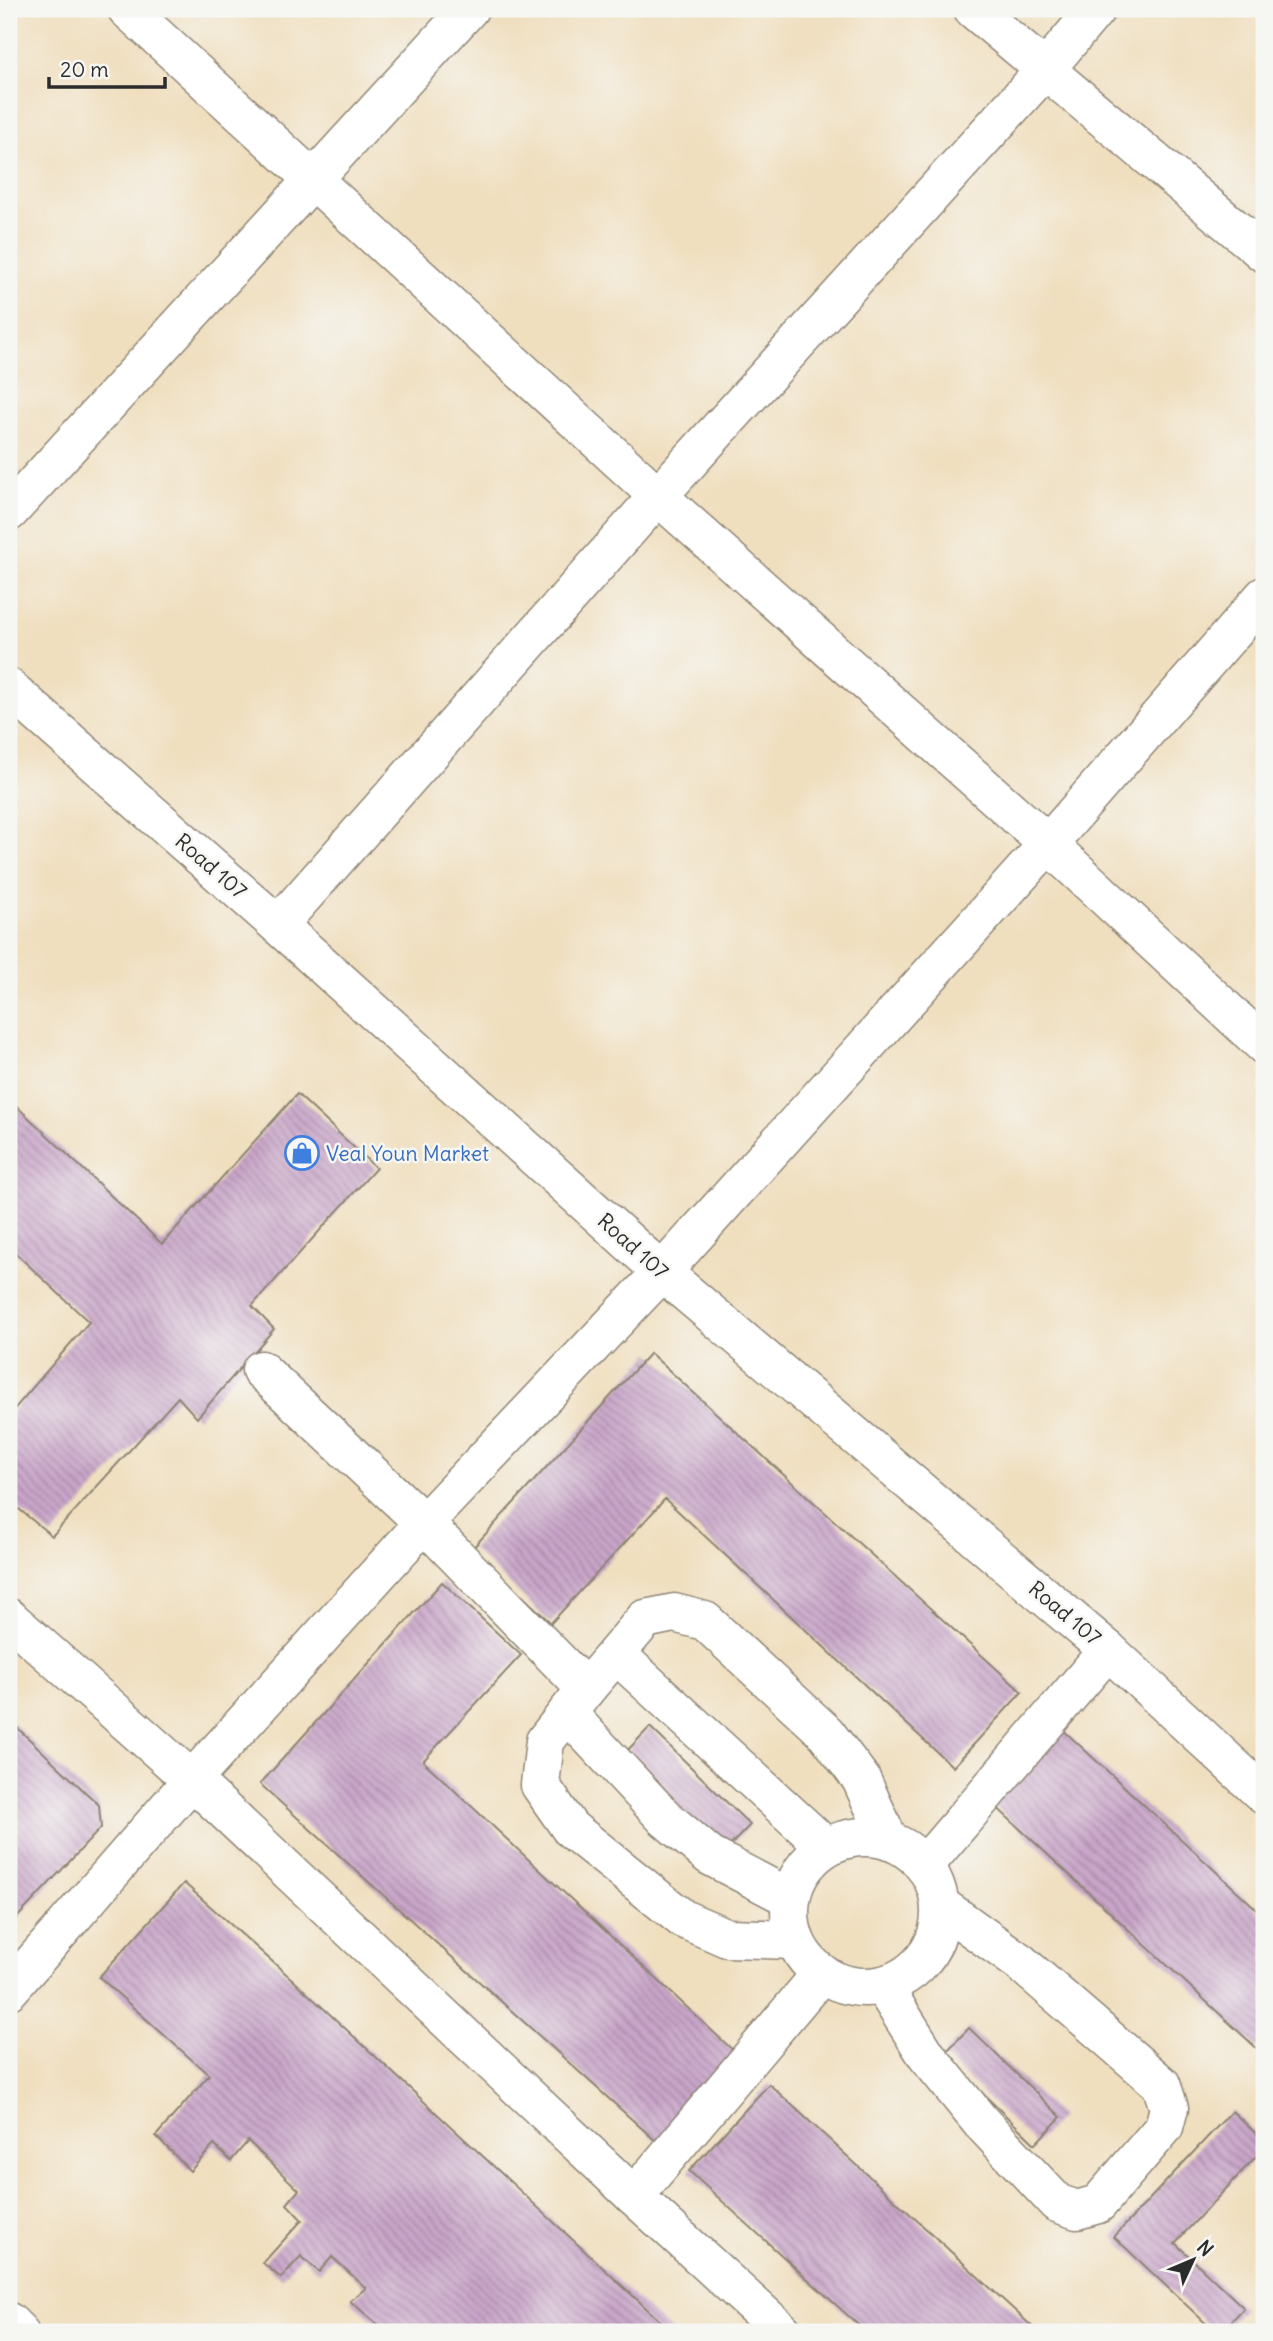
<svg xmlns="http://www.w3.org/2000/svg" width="1273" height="2341" font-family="Delius,sans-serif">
<defs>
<pattern id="building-back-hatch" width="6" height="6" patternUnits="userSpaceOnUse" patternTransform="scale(1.75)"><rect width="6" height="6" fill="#c9a5c9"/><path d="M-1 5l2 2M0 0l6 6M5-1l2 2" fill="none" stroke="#a387a3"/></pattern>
</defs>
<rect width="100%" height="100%" fill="#f6f6f2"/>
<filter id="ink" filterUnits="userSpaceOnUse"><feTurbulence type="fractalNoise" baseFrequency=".0143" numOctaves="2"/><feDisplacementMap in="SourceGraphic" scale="14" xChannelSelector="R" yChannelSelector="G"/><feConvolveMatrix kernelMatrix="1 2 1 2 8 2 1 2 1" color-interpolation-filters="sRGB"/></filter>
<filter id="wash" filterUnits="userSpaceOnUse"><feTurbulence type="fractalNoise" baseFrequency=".00686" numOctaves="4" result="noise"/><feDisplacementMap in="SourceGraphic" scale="28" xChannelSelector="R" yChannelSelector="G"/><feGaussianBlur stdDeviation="1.57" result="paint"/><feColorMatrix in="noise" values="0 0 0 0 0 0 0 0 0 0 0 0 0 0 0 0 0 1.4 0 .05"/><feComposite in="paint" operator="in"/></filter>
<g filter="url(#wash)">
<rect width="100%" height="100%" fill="#f0dfbf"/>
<g id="blocks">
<g fill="url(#building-back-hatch)">
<polygon points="297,1094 376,1168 252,1306 274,1329 197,1418 178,1397 52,1536 9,1501 9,1415 89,1322 9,1247 9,1099 162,1244"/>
<polygon points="650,1353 1022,1692 953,1767 665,1499 551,1623 472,1549"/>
<polygon points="442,1582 521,1655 423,1761 738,2055 657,2142 260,1784"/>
<polygon points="9,1720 99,1805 101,1828 13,1922 9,1917 9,1849 11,1846 9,1844"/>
<polygon points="650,1727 750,1825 723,1853 622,1756"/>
<polygon points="1062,1729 1264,1916 1264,2055 992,1803"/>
<polygon points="184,1883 293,1980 672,2332 387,2332 350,2301 366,2288 332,2257 319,2272 301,2256 281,2278 263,2263 302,2220 287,2204 299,2190 248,2141 231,2161 214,2145 190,2171 156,2136 209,2075 99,1977"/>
<polygon points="969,2028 1061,2117 1035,2144 943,2055"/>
<polygon points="769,2084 1038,2332 866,2332 689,2171"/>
<polygon points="1232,2111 1264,2141 1264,2148 1175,2243 1244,2308 1221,2332 1215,2332 1114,2237"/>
</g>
</g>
</g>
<g filter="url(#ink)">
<use href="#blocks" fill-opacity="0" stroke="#8e8575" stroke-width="2"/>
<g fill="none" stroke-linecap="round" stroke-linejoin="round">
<g stroke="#8e8575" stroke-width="41">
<g id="minor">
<polyline points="127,9 658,496 1048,844 1264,1045"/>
<polyline points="973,9 1264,253"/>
<polyline points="9,512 469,9"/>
<polyline points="9,688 278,925 662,1272 1108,1650 1264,1795"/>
<polyline points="278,925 658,496 1045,70 1096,9"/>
<polyline points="261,1370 424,1523 586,1689"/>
<polyline points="9,1618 192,1780 634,2196 783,2332"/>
<polyline points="616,1654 826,1847"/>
<polyline points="567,1713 665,1818 710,1856 790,1898"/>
<circle cx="865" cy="1912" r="75"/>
<polyline points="924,1866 1108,1650"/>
<polyline points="795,1940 727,1938 683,1919 570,1828 540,1785 545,1741 586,1689 645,1619 674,1613 705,1621 826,1733 861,1779 889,1841"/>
<polyline points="883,1986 927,2056 980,2121 1057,2203 1077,2210 1098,2204 1164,2127 1169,2108 1161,2084 1021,1963 940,1905"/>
<polyline points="9,1990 192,1780 424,1523 662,1272 1048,844 1264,596"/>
<polyline points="634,2196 821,1974"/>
<polyline points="9,2322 19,2332"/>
</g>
</g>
<use href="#minor" stroke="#fff" stroke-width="38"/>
</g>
</g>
<defs>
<g id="shop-ring" transform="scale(1.75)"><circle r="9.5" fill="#f6f6f2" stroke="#3f7fe0" stroke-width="1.5"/><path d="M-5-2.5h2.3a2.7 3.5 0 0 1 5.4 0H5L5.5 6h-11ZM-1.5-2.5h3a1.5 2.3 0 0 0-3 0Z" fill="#3f7fe0"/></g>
</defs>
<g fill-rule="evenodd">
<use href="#shop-ring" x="302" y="1153"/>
</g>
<g text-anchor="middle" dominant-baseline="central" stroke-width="5" stroke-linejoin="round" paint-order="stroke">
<g font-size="21" fill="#2b2b2b" stroke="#f6f6f2">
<text transform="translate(211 866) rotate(41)">Road 107</text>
<text transform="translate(633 1246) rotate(42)">Road 107</text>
<text transform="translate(1065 1613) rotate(40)">Road 107</text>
</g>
<g font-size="21" fill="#366cbe" stroke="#f6f6f2" text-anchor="start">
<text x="326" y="1153">Veal Youn Market</text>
</g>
</g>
<rect width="1273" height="2341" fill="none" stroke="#f6f6f2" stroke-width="35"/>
<g transform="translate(1193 2260) rotate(46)" stroke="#f6f6f2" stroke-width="5" paint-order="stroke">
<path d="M0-5L12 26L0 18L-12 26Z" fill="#2b2b2b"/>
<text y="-10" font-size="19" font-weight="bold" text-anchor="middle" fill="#2b2b2b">N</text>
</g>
<path d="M49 77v10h116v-10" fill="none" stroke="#2b2b2b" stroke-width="3.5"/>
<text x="60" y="77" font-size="21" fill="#2b2b2b" stroke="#f6f6f2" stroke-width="5" paint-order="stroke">20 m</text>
</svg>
